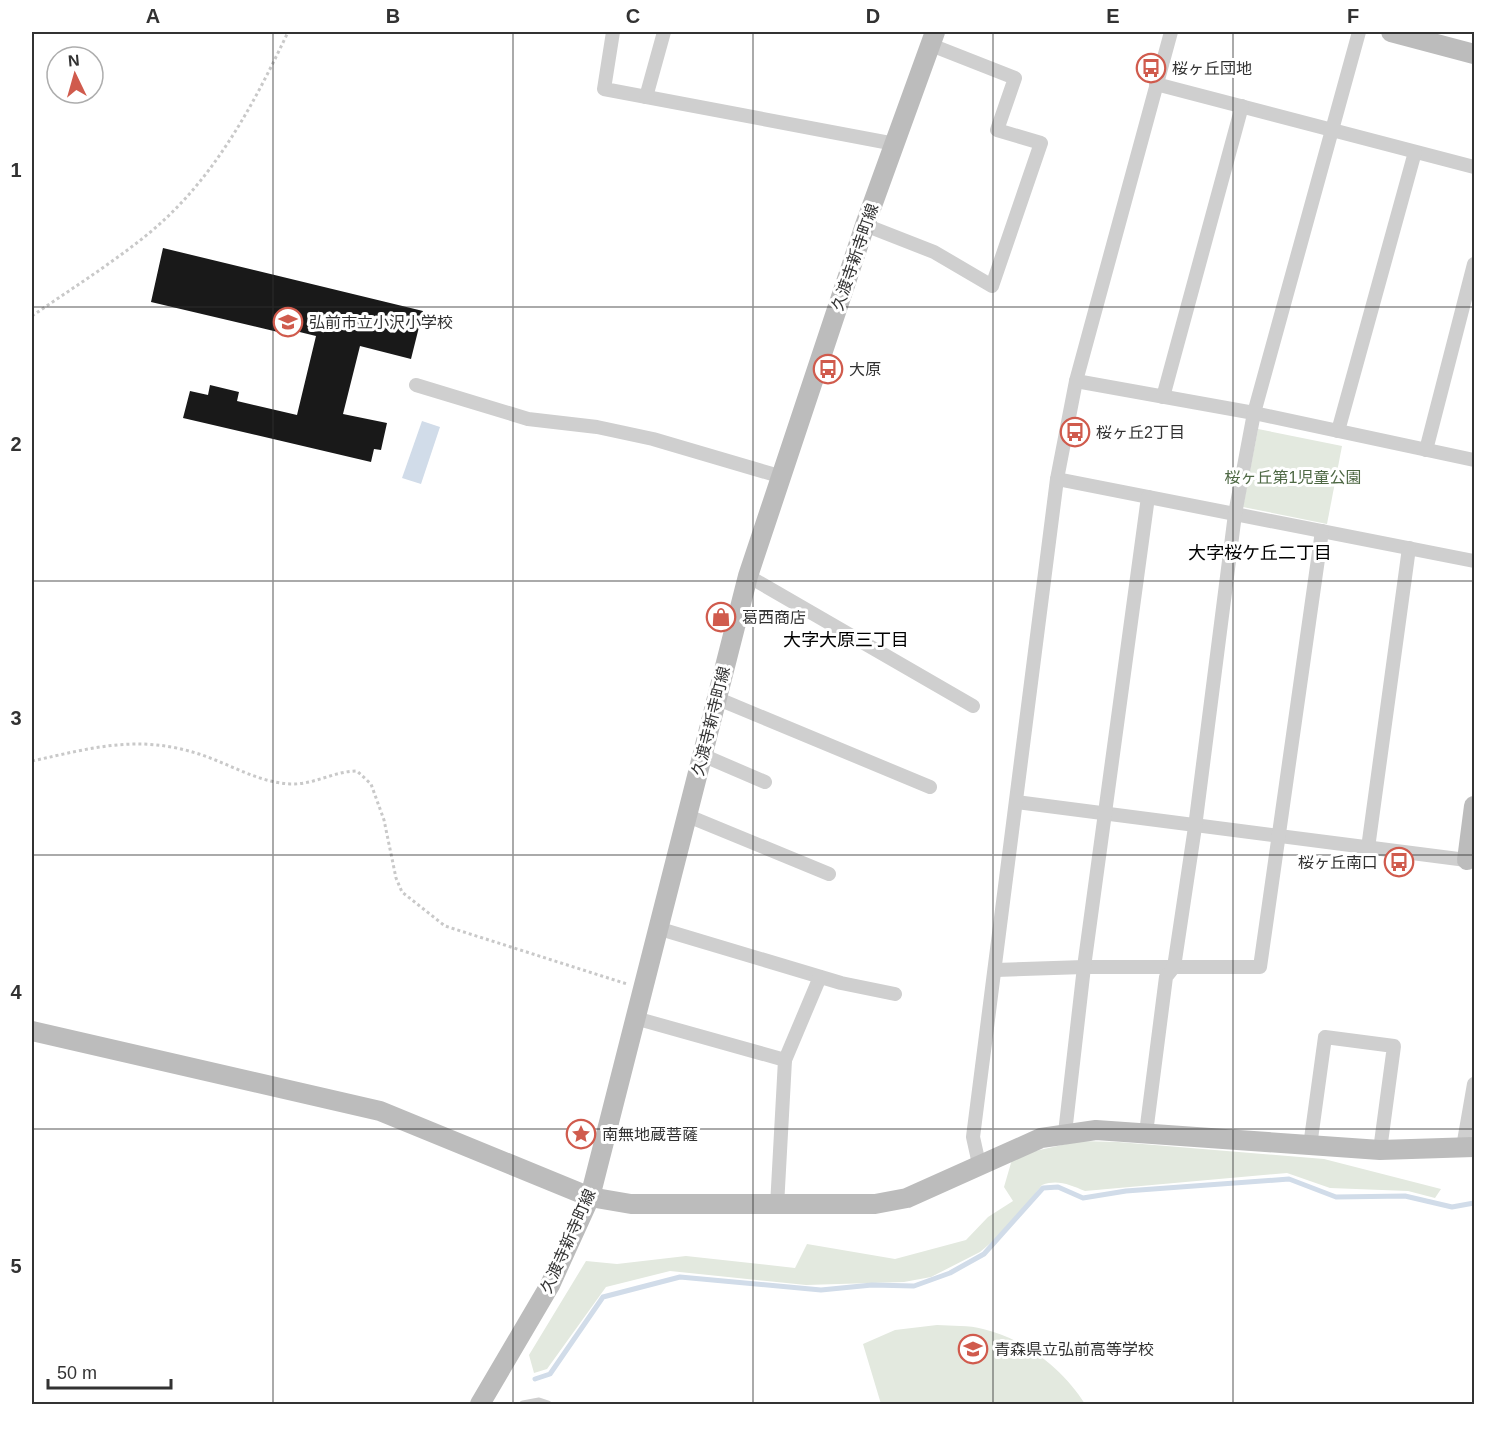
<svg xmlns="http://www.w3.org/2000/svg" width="1506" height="1436" font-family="Helvetica,'Noto Sans JP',sans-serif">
<rect width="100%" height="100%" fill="#fff"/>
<g fill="#e3e9df">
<polygon points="1258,429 1342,446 1327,524 1243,507"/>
<path d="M 1080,1141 L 1118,1142 L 1324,1159 L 1441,1189 L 1435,1198 L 1408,1191 L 1330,1188 L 1287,1173 L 1085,1191 C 1070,1185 1058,1179 1042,1185 L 1006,1230 L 980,1252 L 931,1277 L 904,1282 L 806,1285 L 670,1271 L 606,1287 L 547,1369 L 534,1373 L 529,1355 L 586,1261 L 617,1264 L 686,1256 L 795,1268 L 807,1244 L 895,1259 L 966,1240 L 988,1217 L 1013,1201 L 1004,1187 L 1013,1156 Z"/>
<path d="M 937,1325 C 952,1326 969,1325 983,1329 C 1025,1339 1063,1369 1085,1404 L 881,1404 L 863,1344 L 895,1330 Z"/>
</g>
<polygon fill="#d1dce9" points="422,421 440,427 421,484 402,478"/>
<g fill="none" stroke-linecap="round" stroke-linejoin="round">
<polyline stroke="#d1dce9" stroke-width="5" points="535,1379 550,1374 603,1297 680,1277 821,1290 872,1285 914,1286 950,1273 984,1254 1043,1188 1058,1187 1083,1198 1126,1191 1289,1179 1336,1197 1405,1196 1452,1207 1474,1203"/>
</g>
<polygon fill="#191919" points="163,248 423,311 411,359 360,346 343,414 387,423 381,450 374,449 371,462 183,418 190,391 208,395 210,385 239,392 237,401 297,415 316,336 279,327 278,332 151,302"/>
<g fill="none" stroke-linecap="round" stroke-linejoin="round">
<g stroke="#c9c9c9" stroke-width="3" stroke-dasharray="3 3" stroke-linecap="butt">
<path d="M 32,316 C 71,289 111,264 148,234 C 213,181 253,106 288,32"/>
<path d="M 32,761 C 92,748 138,734 199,754 C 230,764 257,782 290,784 C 314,785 334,771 357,771 L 371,784 L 384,820 L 396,878 L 402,892 L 445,926 L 627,984"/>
</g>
<polyline stroke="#cfcfcf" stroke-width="7" points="523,1404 539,1401 548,1404"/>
<g stroke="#cfcfcf" stroke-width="14">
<polyline points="613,32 604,89 895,144"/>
<polyline points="1156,84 1474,167"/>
<polyline points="646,97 664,32"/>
<polyline points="865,225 934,252 992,286 1041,143 997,130 1015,78 931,45"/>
<polyline points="1076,381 1254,413 1474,460"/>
<polyline points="416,385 528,419 597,427 653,439 779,476"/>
<polyline points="1163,397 1242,106"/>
<polyline points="1338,431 1415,152"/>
<polyline points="1426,450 1474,264"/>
<polyline points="1057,479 1474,561"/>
<polyline points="748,576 973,706"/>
<polyline points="716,698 930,787"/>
<polyline points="702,755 765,782"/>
<polyline points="1016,802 1474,861"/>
<polyline points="688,816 829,874"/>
<polyline points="1368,848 1409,548"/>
<polyline points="657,928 841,983 895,994"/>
<polyline points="996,970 1084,967 1260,967 1322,531"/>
<polyline points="635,1018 785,1060 777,1206"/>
<polyline points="785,1060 820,977"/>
<polyline points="1065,1133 1084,967 1148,497"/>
<polyline points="1146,1133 1166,977 1174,967 1195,827 1235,514 1254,413 1359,32"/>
<polyline points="1310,1146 1325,1037 1394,1046 1380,1150"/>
<polyline points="1463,1147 1474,1084"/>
<polyline points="979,1164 973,1137 1057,479 1076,381 1171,32"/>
</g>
<g stroke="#bcbcbc" stroke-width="20">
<polyline points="1391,32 1474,54"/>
<polyline points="1467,860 1474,806"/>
<polyline points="32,1031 380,1111 590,1197 631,1204 875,1204 907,1198 1041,1138 1096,1130 1380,1150 1474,1147"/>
<polyline points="480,1404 550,1285 590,1197 748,576 865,225 935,32"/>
</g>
</g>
<path fill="none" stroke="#323232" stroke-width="1.5" stroke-opacity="0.55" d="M 273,32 L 273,1404M 513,32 L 513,1404M 753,32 L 753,1404M 993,32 L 993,1404M 1233,32 L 1233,1404M 32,307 L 1474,307M 32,581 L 1474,581M 32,855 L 1474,855M 32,1129 L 1474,1129"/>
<defs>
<g id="bus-ring" transform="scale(1.5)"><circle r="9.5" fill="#fff" stroke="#d05b4d" stroke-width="1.5"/><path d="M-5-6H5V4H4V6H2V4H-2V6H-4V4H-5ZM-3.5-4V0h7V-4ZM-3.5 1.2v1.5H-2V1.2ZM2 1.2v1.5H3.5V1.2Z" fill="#d05b4d"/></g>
<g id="school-ring" transform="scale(1.5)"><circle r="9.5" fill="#fff" stroke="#d05b4d" stroke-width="1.5"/><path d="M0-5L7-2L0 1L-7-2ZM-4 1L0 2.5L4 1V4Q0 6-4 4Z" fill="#d05b4d"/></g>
<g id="shop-ring" transform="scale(1.5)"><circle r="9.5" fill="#fff" stroke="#d05b4d" stroke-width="1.5"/><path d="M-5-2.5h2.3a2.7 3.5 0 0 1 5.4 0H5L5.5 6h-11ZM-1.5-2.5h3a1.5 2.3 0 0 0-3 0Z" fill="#d05b4d"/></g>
<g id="sight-ring" transform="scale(1.5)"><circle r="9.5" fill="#fff" stroke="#d05b4d" stroke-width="1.5"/><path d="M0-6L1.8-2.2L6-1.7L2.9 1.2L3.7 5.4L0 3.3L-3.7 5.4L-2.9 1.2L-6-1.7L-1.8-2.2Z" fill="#d05b4d"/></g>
</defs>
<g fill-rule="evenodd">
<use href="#bus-ring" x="1151" y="68"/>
<use href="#school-ring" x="288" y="322"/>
<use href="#bus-ring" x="828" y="369"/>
<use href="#bus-ring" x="1075" y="432"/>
<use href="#shop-ring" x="721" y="617"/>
<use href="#bus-ring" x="1399" y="862"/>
<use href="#sight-ring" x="581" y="1134"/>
<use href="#school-ring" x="973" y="1349"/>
</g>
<g text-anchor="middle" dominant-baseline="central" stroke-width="6" stroke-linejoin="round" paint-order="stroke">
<g font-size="16" fill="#323232" stroke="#fff" text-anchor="start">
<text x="1172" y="68">桜ヶ丘団地</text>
<text x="309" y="322">弘前市立小沢小学校</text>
<text x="849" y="369">大原</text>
<text x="1096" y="432">桜ヶ丘2丁目</text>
<text x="742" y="617">葛西商店</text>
<text x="1378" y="862" text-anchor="end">桜ヶ丘南口</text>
<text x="602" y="1134">南無地蔵菩薩</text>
<text x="994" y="1349">青森県立弘前高等学校</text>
</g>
<g font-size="16" fill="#323232" stroke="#fff">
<text transform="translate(855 257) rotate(-71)">久渡寺新寺町線</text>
<text transform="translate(711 721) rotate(-76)">久渡寺新寺町線</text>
<text transform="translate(568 1241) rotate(-66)">久渡寺新寺町線</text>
</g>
<g font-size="16" fill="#4e6844" stroke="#fff">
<text x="1293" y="477">桜ヶ丘第1児童公園</text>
</g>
<g font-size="18" fill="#000" stroke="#fff">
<text x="1260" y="553">大字桜ケ丘二丁目</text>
<text x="846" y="640">大字大原三丁目</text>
</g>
</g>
<rect width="1506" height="1436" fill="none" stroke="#ffffff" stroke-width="66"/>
<g transform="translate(75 75) rotate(355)"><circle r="28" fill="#ffffff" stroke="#adadad" stroke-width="1.5"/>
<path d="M0-4.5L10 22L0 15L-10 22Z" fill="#d05b4d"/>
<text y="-9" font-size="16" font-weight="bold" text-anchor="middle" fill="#323232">N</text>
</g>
<path d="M48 1379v9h123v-9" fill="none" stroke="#323232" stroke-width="3"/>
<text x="57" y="1379" font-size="18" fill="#323232" stroke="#ffffff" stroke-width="4.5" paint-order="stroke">50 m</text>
<rect x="33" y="33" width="1440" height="1370" fill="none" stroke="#323232" stroke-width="2"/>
<g font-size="20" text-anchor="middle" font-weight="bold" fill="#323232">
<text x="153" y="23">A</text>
<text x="393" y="23">B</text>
<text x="633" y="23">C</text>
<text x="873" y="23">D</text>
<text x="1113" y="23">E</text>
<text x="1353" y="23">F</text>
<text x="16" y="177">1</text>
<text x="16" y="451">2</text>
<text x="16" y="725">3</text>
<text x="16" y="999">4</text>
<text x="16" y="1273">5</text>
</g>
</svg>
